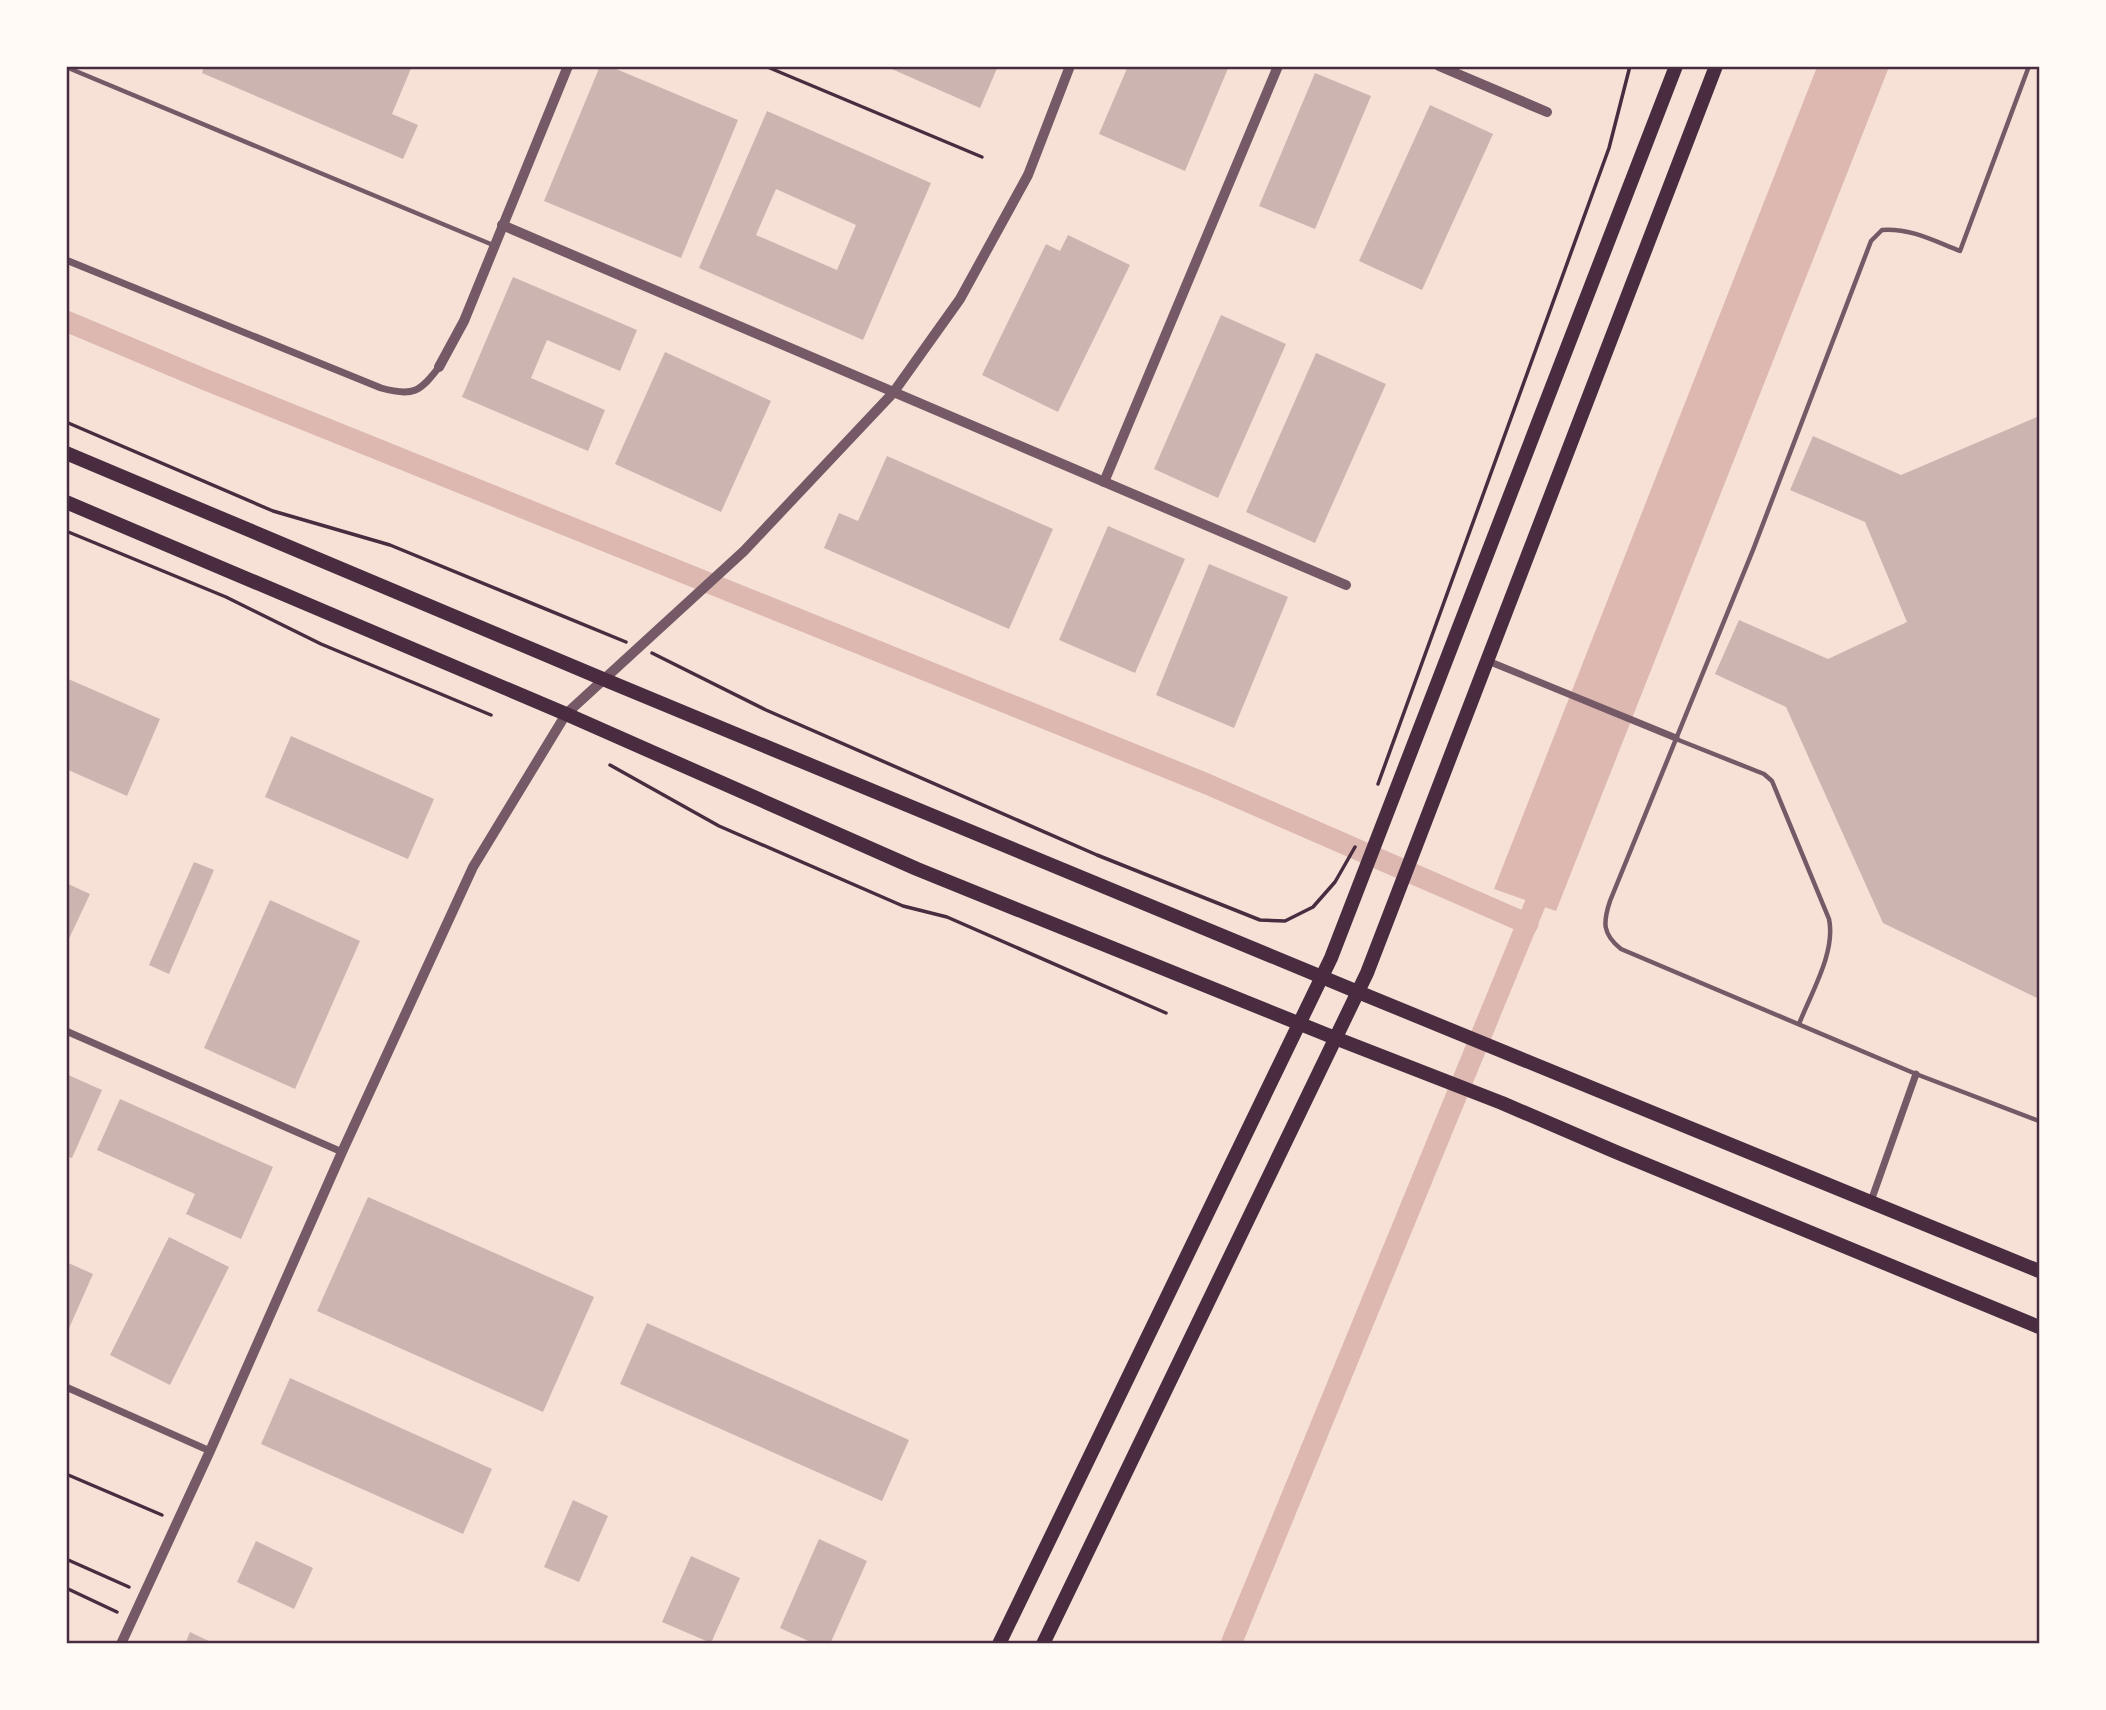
<svg xmlns="http://www.w3.org/2000/svg" width="2106" height="1710" font-family="'Fira Sans',sans-serif">
<rect width="100%" height="100%" fill="#f7e1d7"/>
<polygon fill="#dcb8b0" points="1817,67 1889,67 1556,911 1494,889"/>
<g fill="none" stroke-linecap="round" stroke-linejoin="round">
<g stroke="#dcb8b0" stroke-width="21">
<polyline points="66,321 206,380 1207,784 1528,924"/>
<polyline points="1231,1644 1545,880"/>
</g>
</g>
<g fill="#ccb4b1" fill-rule="evenodd">
<polygon points="204,66 412,66 392,114 418,125 403,159 202,73"/>
<polygon points="600,66 609,66 738,120 681,258 544,201"/>
<polygon points="885,66 998,66 980,108"/>
<polygon points="1128,66 1229,66 1185,171 1099,134"/>
<polygon points="1315,73 1371,96 1315,229 1259,206"/>
<polygon points="1430,105 1493,134 1422,290 1359,261"/>
<path d="M 767,111 L 931,183 L 863,340 L 699,268 ZM 776,189 L 856,225 L 837,270 L 756,235 Z"/>
<polygon points="1068,235 1130,265 1058,412 982,375 1046,244 1060,251"/>
<polygon points="513,277 637,330 620,371 547,340 531,378 605,410 588,451 462,397"/>
<polygon points="1221,315 1286,344 1218,498 1154,469"/>
<polygon points="665,352 771,401 721,512 615,464"/>
<polygon points="1316,353 1386,384 1315,543 1246,512"/>
<polygon points="2039,416 2039,999 1883,923 1786,707 1715,674 1739,620 1828,659 1907,622 1865,522 1790,490 1813,436 1901,475"/>
<polygon points="887,456 1053,529 1009,629 824,548 839,513 858,521"/>
<polygon points="1108,526 1185,559 1135,673 1059,640"/>
<polygon points="1209,564 1288,597 1234,728 1156,695"/>
<polygon points="66,678 160,719 127,796 66,769"/>
<polygon points="291,736 434,799 408,859 265,797"/>
<polygon points="194,862 214,870 169,974 149,965"/>
<polygon points="66,883 90,894 66,945"/>
<polygon points="270,900 360,941 295,1089 204,1048"/>
<polygon points="66,1074 102,1090 72,1158 66,1156"/>
<polygon points="120,1099 273,1167 241,1239 186,1214 195,1194 97,1150"/>
<polygon points="368,1197 594,1297 543,1412 317,1311"/>
<polygon points="169,1237 229,1267 170,1385 110,1355"/>
<polygon points="66,1262 93,1274 66,1335"/>
<polygon points="647,1323 909,1440 882,1501 620,1384"/>
<polygon points="290,1378 492,1469 463,1534 261,1444"/>
<polygon points="573,1500 608,1516 579,1582 544,1567"/>
<polygon points="819,1539 867,1561 830,1644 815,1644 780,1628"/>
<polygon points="256,1541 313,1568 294,1609 237,1582"/>
<polygon points="691,1556 740,1578 711,1643 662,1622"/>
<polygon points="190,1632 215,1644 185,1644"/>
</g>
<g fill="none" stroke-linecap="round" stroke-linejoin="round">
<g stroke="#4a2c40" stroke-width="3.5">
<polyline points="765,66 982,157"/>
<polyline points="66,422 273,511 390,545 626,642"/>
<polyline points="66,531 226,597 321,644 491,715"/>
<polyline points="652,653 766,710 1097,855 1260,920 1285,921 1313,907 1335,882 1355,847"/>
<polyline points="610,765 719,826 903,906 947,917 1166,1013"/>
<polyline points="1378,784 1609,148 1630,66"/>
<polyline points="66,1474 162,1515"/>
<polyline points="66,1559 129,1587"/>
<polyline points="66,1588 117,1612"/>
</g>
<g stroke="#755966" stroke-width="4.5">
<path d="M 2029,66 L 1960,251 C 1934,241 1911,228 1882,230 L 1871,241 L 1753,550 L 1610,901 C 1603,922 1602,934 1621,949 L 1916,1074 L 2039,1121"/>
<polyline points="66,67 493,245"/>
<path d="M 1676,739 L 1764,774 L 1772,781 L 1829,919 C 1836,952 1811,993 1799,1024"/>
</g>
<g stroke="#755966" stroke-width="7">
<path d="M 66,260 L 381,388 C 413,397 420,392 439,367"/>
<polyline points="1488,661 1676,738"/>
<polyline points="66,1031 342,1152"/>
<polyline points="1871,1201 1916,1074"/>
<polyline points="66,1387 210,1451"/>
</g>
<g stroke="#755966" stroke-width="10">
<polyline points="1439,66 1547,112"/>
<polyline points="502,225 1346,585"/>
<polyline points="439,367 464,321 568,66"/>
<polyline points="1104,482 1278,66"/>
<polyline points="121,1644 210,1451 342,1152 473,867 566,714 744,551 893,393 960,299 1028,175 1070,66"/>
</g>
<g stroke="#4a2c40" stroke-width="14">
<polyline points="66,453 603,679 1358,992 2039,1271"/>
<polyline points="66,502 566,714 917,869 1335,1038 1502,1103 1616,1152 2039,1327"/>
<polyline points="999,1644 1331,958 1676,66"/>
<polyline points="1043,1644 1367,973 1716,66"/>
</g>
</g>
<rect width="2106" height="1710" fill="none" stroke="#fffaf5" stroke-width="136"/>
<rect x="68" y="68" width="1970" height="1574" fill="none" stroke="#4a2c40" stroke-width="2.5"/>
</svg>
